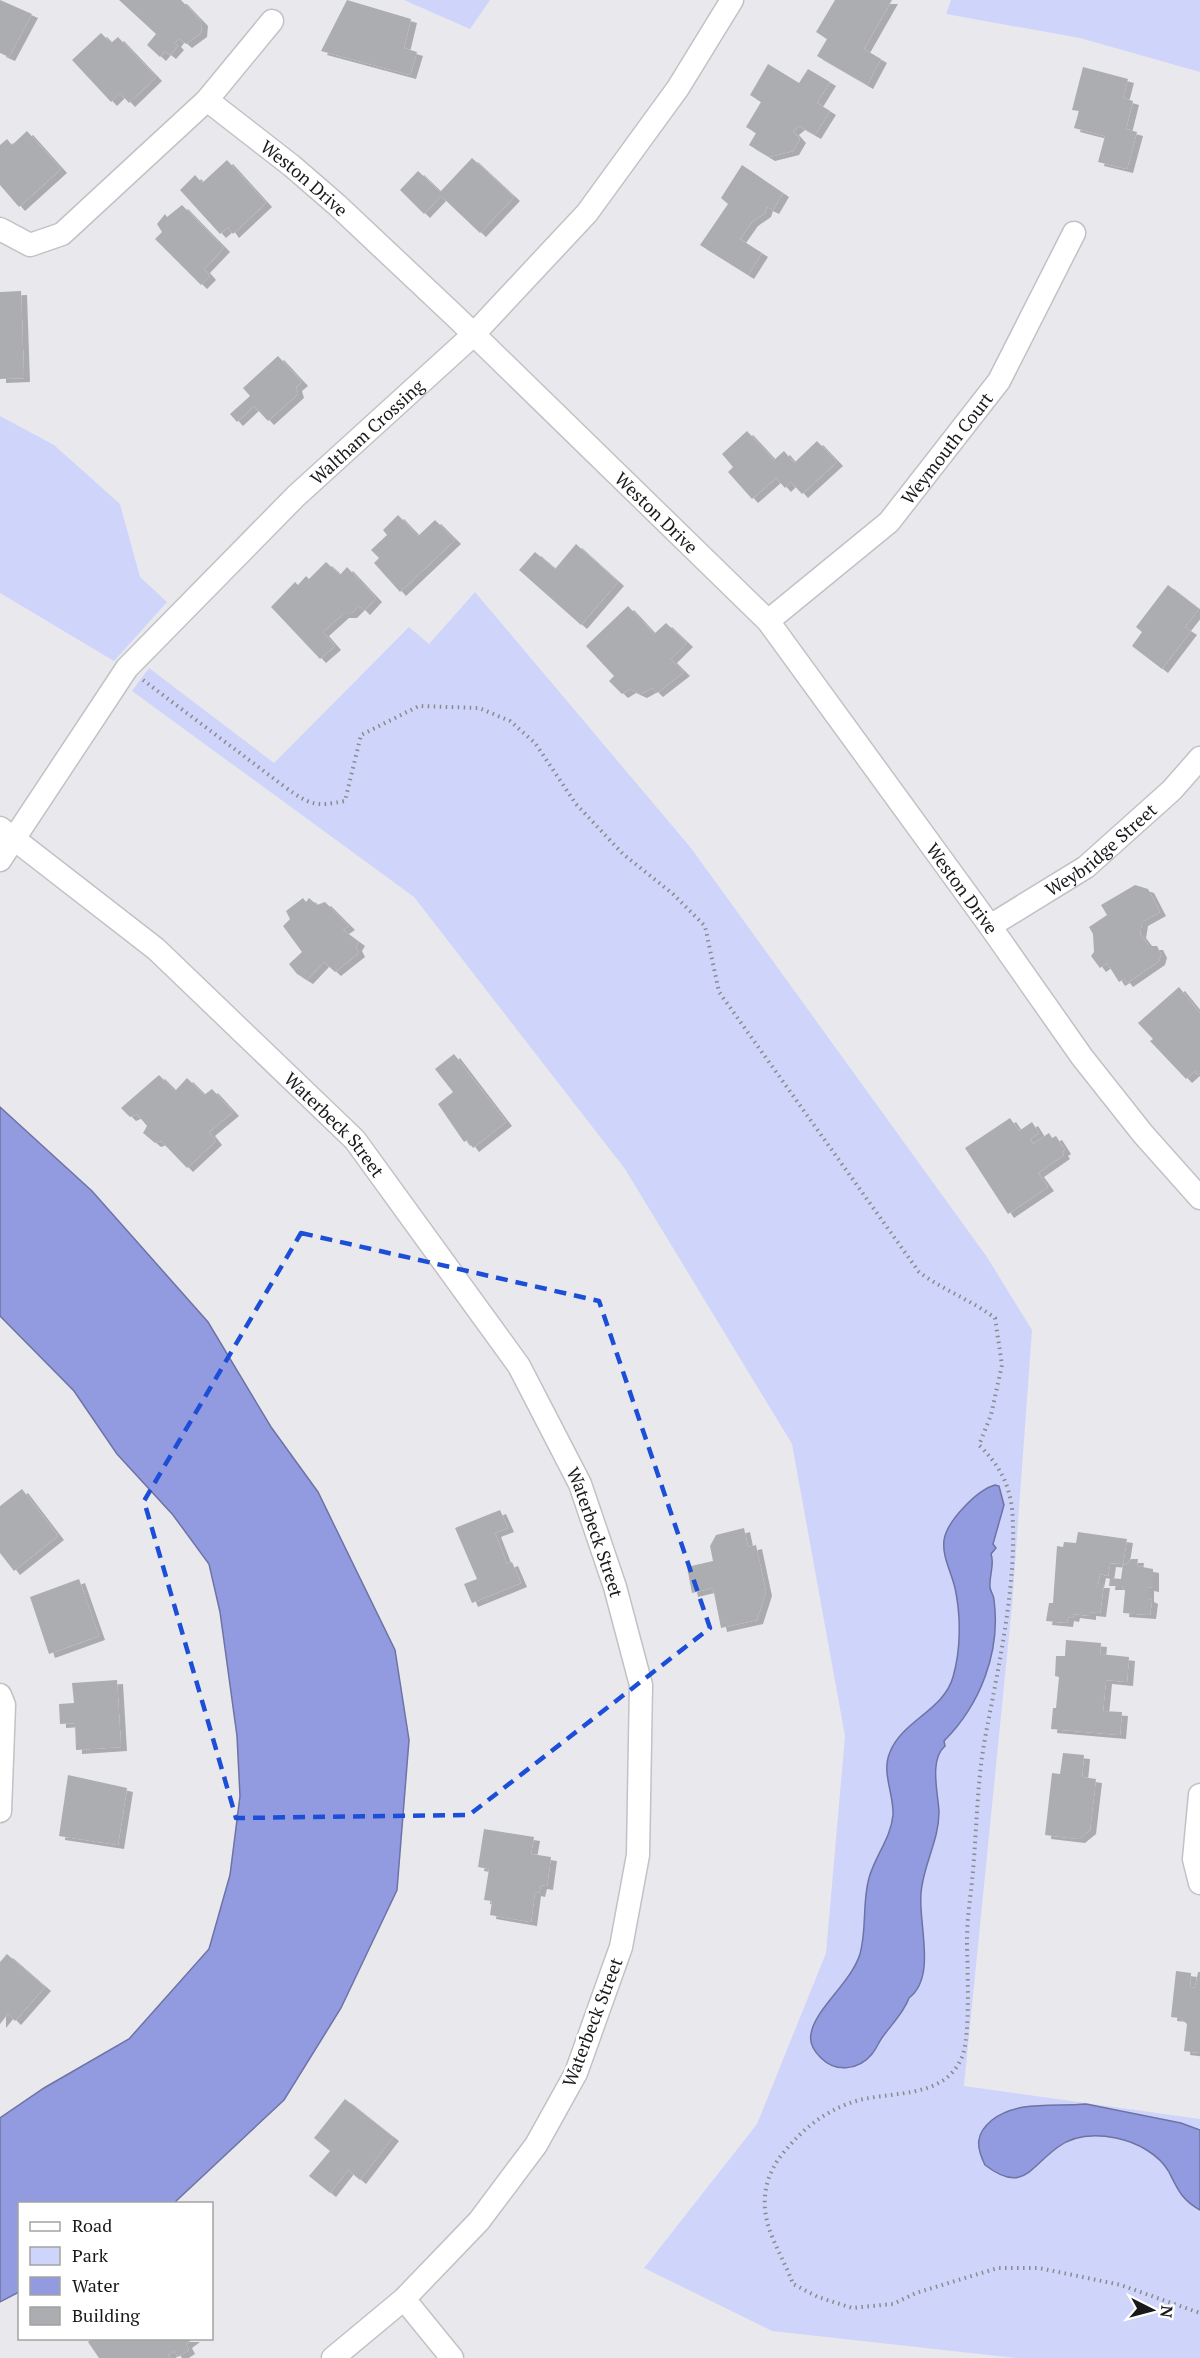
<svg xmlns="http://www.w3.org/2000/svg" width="1200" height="2358" font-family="'PT Serif',serif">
<defs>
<filter id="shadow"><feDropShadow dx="6" dy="4" stdDeviation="0" flood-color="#0004"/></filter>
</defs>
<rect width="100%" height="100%" fill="#e9e9ed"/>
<g fill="#cfd5fa">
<polygon points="404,0 490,0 470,29"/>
<polygon points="951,0 1200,0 1200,72 1080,38 946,14"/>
<polygon points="0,416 54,445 120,504 140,577 167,602 114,661 0,593"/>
<polygon points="475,592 691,848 987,1257 1032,1330 1012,1606 964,2086 1200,2119 1200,2358 1016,2358 772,2331 644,2268 757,2124 826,1953 845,1736 792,1444 625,1169 414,897 132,691 149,668 274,763 409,627 429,644"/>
</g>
<g fill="#929ae0" stroke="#6e73a5" stroke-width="1.5">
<polygon points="0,1107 92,1191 208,1322 271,1427 318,1492 395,1650 409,1740 397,1890 341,2008 284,2100 174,2203 20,2204 19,2292 0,2302 0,2118 44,2088 129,2039 209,1949 230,1875 240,1796 237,1736 220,1612 209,1564 173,1515 117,1454 74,1391 0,1316"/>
<path d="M 995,1485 L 999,1486 L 1004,1505 L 993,1544 L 996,1548 L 991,1554 C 995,1564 989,1575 990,1587 C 990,1591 994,1595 994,1600 C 1001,1652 980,1705 944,1741 L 945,1746 C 929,1760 938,1792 939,1812 C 939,1841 923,1865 921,1893 C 918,1923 937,1977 909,1998 C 904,2012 893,2023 884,2035 C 879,2041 877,2048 872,2054 C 859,2070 836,2073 821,2058 C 815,2052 809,2043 811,2034 C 814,2010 851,1983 860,1954 C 867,1929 862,1903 869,1878 C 875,1856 891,1838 893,1815 C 894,1793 881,1773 890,1752 C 902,1721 944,1710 953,1677 C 961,1649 961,1616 955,1588 C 951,1571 942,1557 944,1540 C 947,1521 977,1490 995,1485 Z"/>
<path d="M 1086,2104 L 1181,2123 L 1200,2130 L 1200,2210 C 1182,2200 1178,2190 1169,2172 C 1159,2154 1136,2142 1116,2138 C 1096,2134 1074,2135 1058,2147 C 1029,2168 1023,2194 985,2165 C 976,2147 975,2134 992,2120 C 1018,2100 1054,2107 1086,2104 Z"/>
</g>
<g fill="#acadb0" filter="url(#shadow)">
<polygon points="0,0 32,14 9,57 0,53"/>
<polygon points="119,0 181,0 202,22 201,33 186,44 179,38 175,43 178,46 170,55 165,51 160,57 147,45 156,34"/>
<polygon points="347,0 411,19 404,48 417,52 410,75 321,51"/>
<polygon points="835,0 892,0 864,49 881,59 867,85 817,56 827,39 816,32"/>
<polygon points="101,33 111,43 118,37 156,77 129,103 120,93 111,102 72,60"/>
<polygon points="768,64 799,83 808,69 830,82 817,103 830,111 815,135 799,126 793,131 800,139 793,151 769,157 749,145 756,133 746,127 761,102 750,95"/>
<polygon points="1083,67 1128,79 1123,98 1133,101 1126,129 1137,132 1127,169 1098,162 1105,136 1074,128 1079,111 1072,110"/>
<polygon points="27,131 61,169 19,207 0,185 0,145 7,139 12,145"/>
<polygon points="472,158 514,197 480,233 441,196 424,214 400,190 418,171 440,192"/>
<polygon points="227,160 266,203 233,234 228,227 220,234 180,190 195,175 202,183"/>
<polygon points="742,165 783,193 773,210 767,207 765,213 752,222 740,239 762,253 748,275 700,245 728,204 721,198"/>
<polygon points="182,205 224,248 204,269 210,276 201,285 155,239 162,232 157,224 165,214 167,217"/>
<polygon points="21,291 24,378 0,379 0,292"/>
<polygon points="278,356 302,382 296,387 298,394 268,421 254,406 237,422 230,414 250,396 243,388"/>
<polygon points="747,431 774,460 784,451 794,463 817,441 837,462 802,494 791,482 785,488 776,478 752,499 728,472 733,467 722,454"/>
<polygon points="398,515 418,536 435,520 455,540 400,592 374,563 379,558 371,550 387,535 383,530"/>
<polygon points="576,544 618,582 581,625 519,570 535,552 555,569"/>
<polygon points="326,562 340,575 347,567 376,598 364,611 359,606 351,614 343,614 323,632 335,646 320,659 271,607 295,582 298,585 306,576 309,579"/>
<polygon points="1168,585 1199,609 1185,627 1191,631 1162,669 1132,646 1142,632 1136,627"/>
<polygon points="628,606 654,634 666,623 687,643 671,659 684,672 657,693 652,688 641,694 630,689 622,694 609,681 614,676 586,646"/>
<polygon points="1135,885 1148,889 1160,912 1142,922 1140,934 1149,946 1157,946 1161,954 1159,961 1127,983 1124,979 1119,982 1107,963 1100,968 1091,956 1094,952 1093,934 1089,927 1107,915 1101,905"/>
<polygon points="303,898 306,902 309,898 317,905 325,902 349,926 343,930 359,942 356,947 359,953 335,972 324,962 307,980 297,974 289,964 302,952 283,926 290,919 286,911"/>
<polygon points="1179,987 1200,1013 1200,1073 1198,1075 1195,1071 1186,1079 1150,1041 1153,1039 1138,1023"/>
<polygon points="454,1054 506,1122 473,1148 467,1140 464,1142 438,1104 453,1092 435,1069"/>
<polygon points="159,1075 175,1091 187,1078 204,1095 212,1089 233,1112 209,1132 216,1141 187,1168 161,1141 155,1143 143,1133 147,1126 137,1114 130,1117 121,1108"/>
<polygon points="1010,1118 1019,1131 1032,1122 1039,1133 1030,1139 1033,1144 1049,1133 1052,1138 1056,1136 1065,1150 1062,1152 1064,1155 1038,1173 1048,1187 1008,1214 965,1148"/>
<polygon points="22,1489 58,1536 14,1571 0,1553 0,1506"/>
<polygon points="500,1510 508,1528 495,1533 507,1564 512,1562 521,1583 472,1603 464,1584 477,1579 455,1528"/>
<polygon points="744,1528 748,1547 756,1545 766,1592 757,1620 721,1628 713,1588 692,1593 687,1567 713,1561 710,1546 716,1535"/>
<polygon points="1078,1532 1127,1539 1123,1564 1110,1563 1108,1576 1100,1574 1098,1584 1104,1584 1100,1613 1090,1612 1090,1616 1074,1614 1073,1618 1068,1617 1067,1623 1046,1621 1049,1603 1053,1603 1057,1546 1063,1547 1064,1542 1076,1543"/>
<polygon points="1131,1559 1138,1559 1137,1566 1153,1569 1153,1588 1148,1587 1148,1598 1152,1600 1150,1615 1123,1613 1125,1591 1122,1586 1109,1586 1110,1578 1121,1579 1123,1564 1126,1565"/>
<polygon points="79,1579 99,1636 49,1654 30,1597"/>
<polygon points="1066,1640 1101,1643 1100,1654 1129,1657 1127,1682 1106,1680 1103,1711 1122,1712 1120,1735 1051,1729 1053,1708 1056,1708 1059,1677 1055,1676 1056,1656 1065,1656"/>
<polygon points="117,1680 121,1747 76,1750 75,1723 60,1724 59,1704 74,1703 72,1683"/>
<polygon points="1063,1753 1084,1755 1082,1777 1096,1779 1090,1830 1079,1839 1045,1835 1052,1773 1060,1774"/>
<polygon points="68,1775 127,1788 118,1845 59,1836"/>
<polygon points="484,1829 534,1837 531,1854 551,1857 547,1886 541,1885 539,1893 535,1892 531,1922 490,1915 492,1901 484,1900 489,1869 478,1867"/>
<polygon points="7,1954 45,1987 15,2021 8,2014 0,2024 0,1962"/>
<polygon points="1176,1971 1191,1973 1190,1987 1195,1988 1198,1972 1200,1972 1200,2053 1184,2051 1187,2024 1180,2018 1171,2017"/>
<polygon points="345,2099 393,2137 360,2180 348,2170 330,2193 309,2176 330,2151 314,2138"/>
<polygon points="93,2338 194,2338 186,2344 189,2350 178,2357 174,2351 168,2355 170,2358 99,2358 88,2342"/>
</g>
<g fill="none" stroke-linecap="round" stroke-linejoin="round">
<g stroke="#c1c2c5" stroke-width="25">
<g id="street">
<polyline points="207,100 272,21"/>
<path id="s1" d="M 0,229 L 30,245 L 62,234 L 207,100 L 292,166 L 337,205 L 457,318 L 768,621 L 990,926 L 1082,1057 L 1143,1134 L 1200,1198"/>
<path id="s2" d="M 768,621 L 889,522 L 999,381 L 1074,233"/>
<path id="s3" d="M 0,828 L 156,949 L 355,1140 L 519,1366 L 580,1484 L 615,1587 L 641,1685 L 638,1855 L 621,1947 L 576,2073 L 536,2145 L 479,2221 L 404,2299 L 333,2358"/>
<path id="s4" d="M 0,860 L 127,668 L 296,496 L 472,336 L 587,213 L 678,88 L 732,0"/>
<path id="s5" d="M 990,926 L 1086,867 L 1172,790 L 1200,758"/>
<polyline points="0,1695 4,1705 0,1811"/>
<polyline points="1200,1795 1194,1859 1200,1883"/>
<polyline points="404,2299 452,2358"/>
</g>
</g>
<path stroke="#8a8a8d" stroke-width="4" stroke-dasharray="1.5 4.5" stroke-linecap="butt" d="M 143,680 L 285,787 C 310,805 315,807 345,801 L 361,735 L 419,706 L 479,708 L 510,721 L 535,743 L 576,804 L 623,854 L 673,894 L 705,926 L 719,992 L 919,1272 C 943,1290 971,1300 995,1318 L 1002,1365 L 991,1415 L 979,1445 C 998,1464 1009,1482 1012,1509 C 1018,1579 999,1664 986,1733 C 977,1779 977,1825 973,1871 C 971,1894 967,1917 967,1940 C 967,1966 971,2036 962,2057 C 943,2102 888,2089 850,2103 C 822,2113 802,2130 784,2152 C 767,2172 761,2196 767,2221 C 772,2242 786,2264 793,2284 L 818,2297 L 852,2308 L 893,2304 L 916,2293 L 998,2268 L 1039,2268 L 1121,2285 L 1200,2313"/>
<use href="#street" stroke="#fff" stroke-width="22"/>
</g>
<path fill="none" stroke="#1d4ed8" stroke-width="4.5" stroke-dasharray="12 8" stroke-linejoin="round" d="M 301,1233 L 599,1301 L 710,1628 L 469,1815 L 236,1818 L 144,1501 Z"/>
<g text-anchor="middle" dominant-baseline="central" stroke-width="6" stroke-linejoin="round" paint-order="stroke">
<g font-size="18" fill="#19191b" stroke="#fff">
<text stroke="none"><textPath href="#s1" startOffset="390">Weston Drive</textPath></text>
<text stroke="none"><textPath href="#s4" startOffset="567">Waltham Crossing</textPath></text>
<text stroke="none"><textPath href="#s2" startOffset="250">Weymouth Court</textPath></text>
<text stroke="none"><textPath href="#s1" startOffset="876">Weston Drive</textPath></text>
<text stroke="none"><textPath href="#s5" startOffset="135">Weybridge Street</textPath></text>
<text stroke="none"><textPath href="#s1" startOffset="1362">Weston Drive</textPath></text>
<text stroke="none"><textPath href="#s3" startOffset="448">Waterbeck Street</textPath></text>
<text stroke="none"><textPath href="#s3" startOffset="936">Waterbeck Street</textPath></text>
<text transform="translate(592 2022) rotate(-69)">Waterbeck Street</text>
</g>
</g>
<rect x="18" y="2202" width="195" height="138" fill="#ffffff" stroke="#a3a3a4" stroke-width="1.5"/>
<rect x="30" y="2222" width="30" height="9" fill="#ffffff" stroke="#a3a3a4" stroke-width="1.5"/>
<text x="72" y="2232" font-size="18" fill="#19191b">Road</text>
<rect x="30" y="2247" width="30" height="18" fill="#cfd5fa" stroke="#a3a3a4" stroke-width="1.5"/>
<text x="72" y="2262" font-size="18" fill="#19191b">Park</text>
<rect x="30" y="2277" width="30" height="18" fill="#929ae0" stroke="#a3a3a4" stroke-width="1.5"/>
<text x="72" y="2292" font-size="18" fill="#19191b">Water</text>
<rect x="30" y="2307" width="30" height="18" fill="#acadb0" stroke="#a3a3a4" stroke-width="1.5"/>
<text x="72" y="2322" font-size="18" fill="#19191b">Building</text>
<g transform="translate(1152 2310) rotate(96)" stroke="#ffffff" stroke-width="4.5" paint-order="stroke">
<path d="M0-4.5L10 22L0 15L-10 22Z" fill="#19191b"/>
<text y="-9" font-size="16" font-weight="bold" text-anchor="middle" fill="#19191b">N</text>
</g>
</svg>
